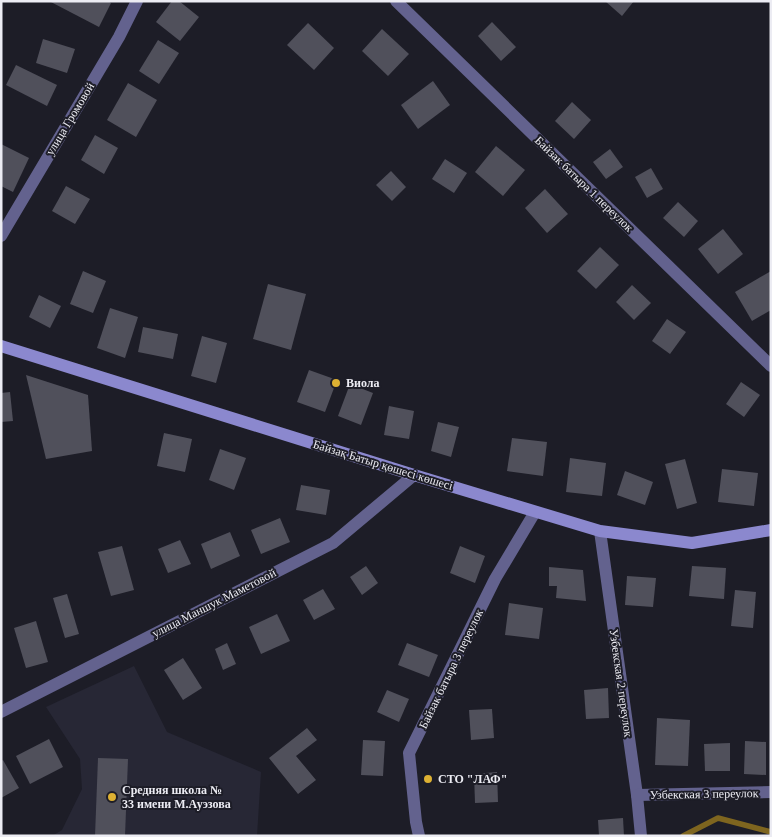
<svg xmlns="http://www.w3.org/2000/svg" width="772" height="837" font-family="'Times New Roman',serif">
<rect width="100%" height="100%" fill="#1d1d27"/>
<polygon fill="#272735" points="134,666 167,732 261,772 257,836 52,836 62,830 82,789 80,759 46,707"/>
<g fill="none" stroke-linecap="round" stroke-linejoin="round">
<polyline stroke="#7e651f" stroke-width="5.5" points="683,836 718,818 771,832"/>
</g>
<g fill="#50505b">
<polygon points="49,1 108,1 111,3 99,27"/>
<polygon points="172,1 179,1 199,17 180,41 156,22"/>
<polygon points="605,1 634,1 622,16"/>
<polygon points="492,22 516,47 501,61 478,36"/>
<polygon points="308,23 334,48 314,70 287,45"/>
<polygon points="382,29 409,54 388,76 362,51"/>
<polygon points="43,39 75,49 67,73 36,63"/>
<polygon points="158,40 179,53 159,84 139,71"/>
<polygon points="16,65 57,85 47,106 6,85"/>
<polygon points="433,81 450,105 418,129 401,105"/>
<polygon points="128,83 157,100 136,137 107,120"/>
<polygon points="572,102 591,120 574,139 555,121"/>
<polygon points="95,135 118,148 104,174 81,160"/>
<polygon points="1,144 29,158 13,192 1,186"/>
<polygon points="496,146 525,170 503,196 475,172"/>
<polygon points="610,149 623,167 606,179 593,162"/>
<polygon points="445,159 467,173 454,193 432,179"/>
<polygon points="651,168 663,189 647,198 635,177"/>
<polygon points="391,171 406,187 392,201 376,185"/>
<polygon points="66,186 90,199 75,224 52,211"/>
<polygon points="545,189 568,214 547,233 525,208"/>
<polygon points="678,202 698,221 684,237 663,218"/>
<polygon points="723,229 743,254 718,274 698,249"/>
<polygon points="600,247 619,265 596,289 577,271"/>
<polygon points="83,271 106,281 93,313 70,304"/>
<polygon points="771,271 771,310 752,321 735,292"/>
<polygon points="268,284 306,294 291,350 253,339"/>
<polygon points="632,285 651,303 634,320 616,302"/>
<polygon points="39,295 61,306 50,328 29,317"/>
<polygon points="110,308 138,317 125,358 97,348"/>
<polygon points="667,319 686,332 670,354 652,341"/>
<polygon points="143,327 178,334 173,359 138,352"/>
<polygon points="202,336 227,343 216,383 191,376"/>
<polygon points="309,370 337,380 325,412 297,402"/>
<polygon points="26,375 88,395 92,451 46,459"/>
<polygon points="741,382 760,395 744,417 726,404"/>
<polygon points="350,384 373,393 361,425 338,416"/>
<polygon points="10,392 13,421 1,422 1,393"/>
<polygon points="389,406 414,411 409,439 384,435"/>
<polygon points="438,422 459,427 451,457 431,451"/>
<polygon points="164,433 192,439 185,472 157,466"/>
<polygon points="512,438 547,442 543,476 507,471"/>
<polygon points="220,449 246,458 234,490 209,480"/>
<polygon points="570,458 606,463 602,496 566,492"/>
<polygon points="685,459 697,503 677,509 665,464"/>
<polygon points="722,469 758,473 754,506 718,502"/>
<polygon points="625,471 653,482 645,505 617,495"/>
<polygon points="301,485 330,490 326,515 296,510"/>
<polygon points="280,518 290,542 261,554 251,530"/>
<polygon points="230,532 240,556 211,569 201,544"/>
<polygon points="180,540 191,564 168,573 158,549"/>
<polygon points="122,546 134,590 111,596 98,552"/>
<polygon points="460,546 485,556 475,583 450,573"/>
<polygon points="366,566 378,583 362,595 350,577"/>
<polygon points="692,566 726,568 724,599 689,596"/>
<polygon points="549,567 583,570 586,601 556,598 557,586 549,586"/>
<polygon points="627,576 656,578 653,607 625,605"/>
<polygon points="323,589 335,609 314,620 303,600"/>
<polygon points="735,590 756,592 753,628 731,626"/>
<polygon points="67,594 79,634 65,638 53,598"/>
<polygon points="509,603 543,608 539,639 505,635"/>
<polygon points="277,614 290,641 261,654 249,627"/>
<polygon points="36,621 48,662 26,668 14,628"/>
<polygon points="227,643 236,664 223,670 215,649"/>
<polygon points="407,643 438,655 429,677 398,665"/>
<polygon points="183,658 202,688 183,700 164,670"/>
<polygon points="608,688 609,718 586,719 584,690"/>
<polygon points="387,690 409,699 399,722 377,712"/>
<polygon points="492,709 494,738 471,740 469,710"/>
<polygon points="657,718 690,720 688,766 655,765"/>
<polygon points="307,728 317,740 296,756 316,780 298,794 269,758"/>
<polygon points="49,739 63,767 30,784 16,756"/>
<polygon points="363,740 385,741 383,776 361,775"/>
<polygon points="745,741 766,742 766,775 744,774"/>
<polygon points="730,743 730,771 705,771 704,744"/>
<polygon points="98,758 128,759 125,836 95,836"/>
<polygon points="3,760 19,788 1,798 1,761"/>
<polygon points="497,772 498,802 475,803 474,774"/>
<polygon points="623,818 624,836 599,836 598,820"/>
</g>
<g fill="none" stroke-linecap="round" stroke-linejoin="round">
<g stroke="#63628e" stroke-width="12">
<polyline points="396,1 771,366"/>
<polyline points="1,236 119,37 137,1"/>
<polyline points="600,531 637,795 641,836"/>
<polyline points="637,795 771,792"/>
<polyline points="419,836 416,822 409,753 495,579 535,512"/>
</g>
<polyline stroke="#63628e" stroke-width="12" points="1,712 333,543 414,475"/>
<polyline stroke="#8b88ce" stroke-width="12" points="1,346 414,475 600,531 692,543 771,530"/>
</g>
<g fill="#ddb133" stroke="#1d1d27" stroke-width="2">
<circle cx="336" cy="383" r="5"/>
<circle cx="428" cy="779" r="5"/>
<circle cx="112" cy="797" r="5"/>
</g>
<g text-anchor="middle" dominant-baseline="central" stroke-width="4" stroke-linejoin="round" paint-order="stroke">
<g font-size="12" fill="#ececf3" stroke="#1d1d27">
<text transform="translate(70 119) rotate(-59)">улица Громовой</text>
<text transform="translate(584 184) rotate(44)">Байзак батыра 1 переулок</text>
<text transform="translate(383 465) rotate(17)">Байзақ Батыр қөшесі көшесі</text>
<text transform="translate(214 603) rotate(-27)">улица Маншук Маметовой</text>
<text transform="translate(451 669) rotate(-64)">Байзак батыра 3 переулок</text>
<text transform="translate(621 683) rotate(82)">Узбекская 2 переулок</text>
<text transform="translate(704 794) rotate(-1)">Узбекская 3 переулок</text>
</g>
<g font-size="12" font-weight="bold" fill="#ececf3" stroke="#1d1d27" text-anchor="start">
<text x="346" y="383">Виола</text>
<text x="438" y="779">СТО "ЛАФ"</text>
<text x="122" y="790">Средняя школа №<tspan x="122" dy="14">33 имени М.Ауэзова</tspan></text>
</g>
</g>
<rect width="772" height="837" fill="none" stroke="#ececf3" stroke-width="5"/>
</svg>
